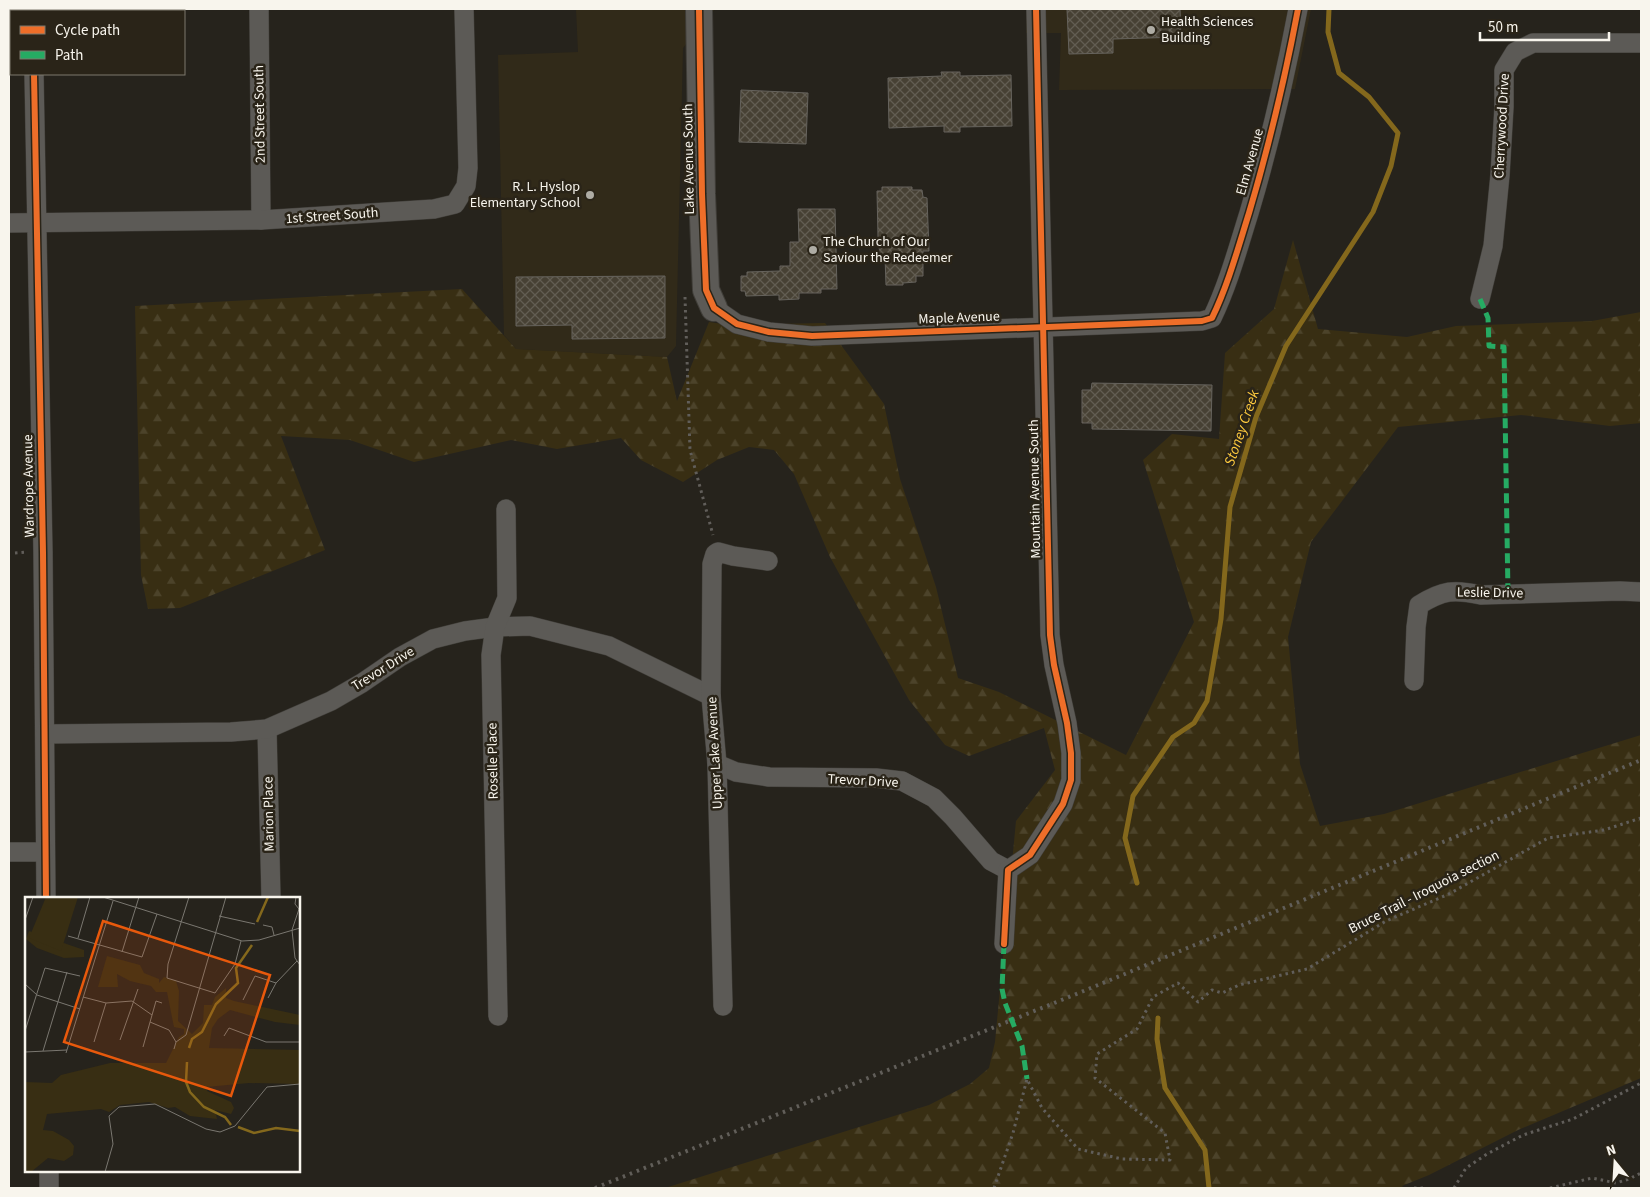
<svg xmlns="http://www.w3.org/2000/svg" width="1650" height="1197" font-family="'Source Sans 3',sans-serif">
<defs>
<pattern id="forest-firs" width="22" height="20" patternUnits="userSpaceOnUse" patternTransform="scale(1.25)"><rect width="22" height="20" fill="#382e13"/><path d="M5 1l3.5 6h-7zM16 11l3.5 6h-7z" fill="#4c432a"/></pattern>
<pattern id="building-cross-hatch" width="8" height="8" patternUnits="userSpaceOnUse" patternTransform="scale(1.25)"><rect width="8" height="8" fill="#474134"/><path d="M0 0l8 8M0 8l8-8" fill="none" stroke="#625d52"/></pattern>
</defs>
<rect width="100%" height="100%" fill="#26231c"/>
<g fill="#312a19">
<polygon points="576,9 715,9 683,48 676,346 667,357 516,349 504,335 498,55 578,52"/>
<polygon points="1026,9 1311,9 1295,89 1059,90 1061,33 1026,33"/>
</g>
<polygon fill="url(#forest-firs)" points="1293,240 1318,329 1407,337 1456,326 1592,321 1641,312 1641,423 1610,426 1521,415 1398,427 1311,542 1288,637 1300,764 1320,826 1384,814 1641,735 1641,1078 1518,1130 1429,1175 1402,1186 1404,1188 665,1188 929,1105 970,1084 989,1068 995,1042 1016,821 1055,770 1044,728 969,756 945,745 909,700 830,557 794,474 774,450 749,447 717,460 683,482 641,460 621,438 557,449 511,440 414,462 350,440 281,436 325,550 180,608 148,609 141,575 135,306 462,289 516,349 667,357 677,401 709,322 729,325 825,323 884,404 900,479 936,587 958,678 999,692 1126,755 1194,622 1143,460 1172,434 1219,439 1225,353 1274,309"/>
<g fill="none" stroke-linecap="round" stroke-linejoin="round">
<g stroke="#84681c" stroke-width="5">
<polyline points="1137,883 1125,838 1133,796 1173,737 1194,723 1207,701 1221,619 1230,507 1256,417 1286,346 1373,212 1391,166 1398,133 1369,97 1339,73 1328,32 1329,9"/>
<polyline points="1158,1018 1157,1039 1165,1088 1205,1150 1209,1188"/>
</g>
</g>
<g fill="url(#building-cross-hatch)" stroke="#66635d">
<polygon points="1067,9 1180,9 1181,37 1113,39 1113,53 1069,54"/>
<polygon points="941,72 960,72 960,76 1011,75 1012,126 960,127 960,132 944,132 944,126 889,128 888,78 942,76"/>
<polygon points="741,90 808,93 806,144 739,142"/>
<polygon points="882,187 912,187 912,190 922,190 923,197 927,198 929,251 923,251 923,276 916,276 916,282 903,283 903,285 886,285 885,256 880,256 878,237 877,191 882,191"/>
<polygon points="798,209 835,209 837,289 821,289 821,293 799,293 799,299 779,300 779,295 746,296 745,291 741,291 741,276 747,276 747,272 780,271 780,266 790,266 790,242 799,242"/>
<polygon points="665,276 665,338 572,339 572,325 516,326 516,277"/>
<polygon points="1092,383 1212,385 1211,431 1092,429 1092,423 1082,423 1082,390 1091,390"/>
</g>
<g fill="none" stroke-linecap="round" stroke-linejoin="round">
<g stroke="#403e39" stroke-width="20">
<g id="street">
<polyline points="33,9 33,11"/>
<polyline points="259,9 261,220"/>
<polyline points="34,74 43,552 46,898"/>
<polyline points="9,223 261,220 434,209 455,204 466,186 468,168 464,9"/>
<polyline points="1480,299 1493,246 1500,175 1504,107 1504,70 1515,52 1533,43 1641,43"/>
<path d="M 714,308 L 737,324 L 769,332 L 812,336 L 1202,321 L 1212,318 C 1228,285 1238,248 1249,213 C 1269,146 1285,78 1298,9"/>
<path d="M 1414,681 L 1416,627 L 1419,605 C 1443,590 1454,589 1481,595 L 1620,591 L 1641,592"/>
<polyline points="267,729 271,898"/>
<polyline points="45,734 231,732 267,729 331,701 362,683 400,657 433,639 465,631 495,627 530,626 609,646 711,696"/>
<polyline points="717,764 736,772 769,777 876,778 902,781 934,798 953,817 991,861 1008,870"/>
<polyline points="9,852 45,852"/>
<polyline points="1004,944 1008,870 1030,855 1063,804 1071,780 1071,753 1067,723 1054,665 1050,635 1036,9"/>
<polyline points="723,1006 717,764 711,696 712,564 715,554 718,552 733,556 768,561"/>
<polyline points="498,1016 491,655 495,627 507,598 506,509"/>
<polyline points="49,1171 49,1188"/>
</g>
</g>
<g stroke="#403e39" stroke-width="28">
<polyline id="secondary" points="699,9 702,194 706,290 714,308"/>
</g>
<g stroke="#615e5a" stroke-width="3" stroke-dasharray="2.5 4" stroke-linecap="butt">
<polyline points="685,297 690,450 713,535"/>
<polyline points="15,553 27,552"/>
<polyline points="994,1188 1013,1133 1027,1079 1042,1108 1078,1149 1122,1159 1170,1160 1165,1133 1095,1078 1097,1054 1137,1029 1153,997 1178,983 1198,1002 1212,990 1222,993 1239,985 1307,969 1386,921 1449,894 1548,838 1604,830 1641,818"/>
<polyline points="1414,1188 1423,1188"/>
<polyline points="1454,1188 1466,1168 1487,1154 1523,1135 1573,1119 1641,1083"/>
<polyline points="1550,1188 1592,1178 1616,1183 1629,1179 1641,1173"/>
</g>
<use href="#street" stroke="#5c5a56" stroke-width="19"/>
<use href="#secondary" stroke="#5c5a56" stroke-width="26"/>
<polyline stroke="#615e59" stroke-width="4" stroke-dasharray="2.5 5" stroke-linecap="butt" points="595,1188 1074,995 1641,760"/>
<g stroke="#26ab63" stroke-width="5" stroke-dasharray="10 5" stroke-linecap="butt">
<polyline points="1480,299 1488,318 1489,346 1504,347 1508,594"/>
<polyline points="1004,944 1002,989 1005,1003 1022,1046 1027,1079"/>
</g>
<g stroke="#2a2418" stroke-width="9">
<g id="cycleway">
<path d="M 699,9 L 702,194 L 706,290 L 714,308 L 737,324 L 769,332 L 812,336 L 1202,321 L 1212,318 C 1228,285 1238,248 1249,213 C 1269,146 1285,78 1298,9"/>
<polyline points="34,74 43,552 46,898"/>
<polyline points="1004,944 1008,870 1030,855 1063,804 1071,780 1071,753 1067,723 1054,665 1050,635 1036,9"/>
</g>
</g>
<use href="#cycleway" stroke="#ee6e29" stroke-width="6"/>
</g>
<g fill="#aeaca4" stroke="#2a2418" stroke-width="2">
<circle cx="1151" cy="30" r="5"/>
<circle cx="590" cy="195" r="5"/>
<circle cx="813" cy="250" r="5"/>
</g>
<g text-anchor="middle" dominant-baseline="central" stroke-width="5" stroke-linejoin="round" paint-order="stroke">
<g font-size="14" fill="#f8f5ed" stroke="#2a2418" text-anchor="start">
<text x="1161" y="22">Health Sciences<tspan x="1161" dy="16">Building</tspan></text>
<text x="580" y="187" text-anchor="end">R. L. Hyslop<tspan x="580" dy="16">Elementary School</tspan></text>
<text x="823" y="242">The Church of Our<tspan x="823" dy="16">Saviour the Redeemer</tspan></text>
</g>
<g font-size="14" fill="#f8f5ed" stroke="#2a2418">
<text transform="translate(260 114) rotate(-91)">2nd Street South</text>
<text transform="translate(1502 126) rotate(-87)">Cherrywood Drive</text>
<text transform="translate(689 159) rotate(-91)">Lake Avenue South</text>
<text transform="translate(1250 162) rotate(-74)">Elm Avenue</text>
<text transform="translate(332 216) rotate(-4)">1st Street South</text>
<text transform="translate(959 318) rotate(-2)">Maple Avenue</text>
<text transform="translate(29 486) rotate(-91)">Wardrope Avenue</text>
<text transform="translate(1035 489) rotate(-91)">Mountain Avenue South</text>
<text transform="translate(1490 593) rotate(1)">Leslie Drive</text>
<text transform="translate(383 669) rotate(-32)">Trevor Drive</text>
<text transform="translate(715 753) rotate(-93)">Upper Lake Avenue</text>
<text transform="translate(493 761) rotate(-91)">Roselle Place</text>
<text transform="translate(863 781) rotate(3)">Trevor Drive</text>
<text transform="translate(269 814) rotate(-91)">Marion Place</text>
<text transform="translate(1424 892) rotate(-27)">Bruce Trail - Iroquoia section</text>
</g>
<g font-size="15" font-style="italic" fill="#ffcb3e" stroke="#2a2418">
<text transform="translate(1242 428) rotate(-71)">Stoney Creek</text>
</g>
</g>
<g transform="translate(25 897)">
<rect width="275" height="275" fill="#26231c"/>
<path d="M 4,34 L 59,53 L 59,60 L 39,61 L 12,51 L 1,42 ZM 82,59 L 115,68 L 119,76 L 134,82 L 134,86 L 139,80 L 151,84 L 154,94 L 153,124 L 167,137 L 178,126 L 179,108 L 187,108 L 190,100 L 201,91 L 201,101 L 209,104 L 275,118 L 275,128 L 250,125 L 205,113 L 193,122 L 187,131 L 184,151 L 275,153 L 275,187 L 224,186 L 181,190 L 182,194 L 206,205 L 209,211 L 206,217 L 190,213 L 192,222 L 165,219 L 150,210 L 143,211 L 124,205 L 95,208 L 84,215 L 76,212 L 22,217 L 18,233 L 28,234 L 44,243 L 49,249 L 48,258 L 39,264 L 23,261 L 6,275 L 0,275 L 0,185 L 27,186 L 36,178 L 85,166 L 141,166 L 154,140 L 159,137 L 159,132 L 149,130 L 142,95 L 131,95 L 126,89 L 105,84 L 92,77 L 93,90 L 73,90 Z" fill="#382e13"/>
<path d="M 21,0 L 53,0 L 36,54 L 4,41 Z" fill="#382e13"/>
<path fill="none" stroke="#84681c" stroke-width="2.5" d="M 232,25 L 243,0M 164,151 L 167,142 L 177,135 L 191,107 L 213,86 L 211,71 L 227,48M 162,165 L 161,185 L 165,195 L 179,210 L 200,220 L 206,228M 213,230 L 229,236 L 251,231 L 275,234"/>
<path fill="none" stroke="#7a7770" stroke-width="1" d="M 78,0 L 217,44 L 234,43 L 275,31M 164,0 L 143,67 L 142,81 L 190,96 L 210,67 L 216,44M 194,19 L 230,27M 0,23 L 8,0M 238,28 L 247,30 L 249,38M 267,33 L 274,12 L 270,7 L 271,0M 267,33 L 270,61 L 275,68M 43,39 L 117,60 L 132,17M 53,41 L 65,0M 97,55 L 114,0M 0,87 L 12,98 L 55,112M 58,100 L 81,106 L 107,104 L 127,118M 243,101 L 251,86M 218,103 L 230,79 L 251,86 L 272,64M 125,125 L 144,133 L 151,145M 0,134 L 20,71 L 55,79M 199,139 L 204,131 L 241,145 L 275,145M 95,143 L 113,92M 69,145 L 81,106M 118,150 L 131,104 L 137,106M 149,152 L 151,145 L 161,138 L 201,0M 18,154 L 42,75M 0,155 L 42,153M 41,156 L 88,4M 80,275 L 88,247 L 84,219 L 94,210 L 130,207 L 181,232 L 195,235 L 210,229 L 242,190 L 275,187"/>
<path fill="#e8590c" fill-opacity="0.15" stroke="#e8590c" stroke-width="2.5" d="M 78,24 L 245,78 L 206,199 L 39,145 Z"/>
<rect width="275" height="275" fill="none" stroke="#f8f5ed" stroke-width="2.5"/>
</g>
<rect width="1650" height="1197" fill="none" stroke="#f8f5ed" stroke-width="20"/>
<rect x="10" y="10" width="175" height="65" fill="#2a2418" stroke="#7c786d"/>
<rect x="20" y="26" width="25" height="8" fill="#ee6e29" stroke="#7c786d"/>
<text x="55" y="35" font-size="15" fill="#f8f5ed">Cycle path</text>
<rect x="20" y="51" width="25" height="8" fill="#26ab63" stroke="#7c786d"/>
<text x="55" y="60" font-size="15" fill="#f8f5ed">Path</text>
<g transform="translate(1615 1162) rotate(342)" stroke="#2a2418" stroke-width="4" paint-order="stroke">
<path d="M0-4L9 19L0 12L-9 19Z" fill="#f8f5ed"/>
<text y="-8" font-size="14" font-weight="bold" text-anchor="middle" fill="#f8f5ed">N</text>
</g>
<path d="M1480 32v8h129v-8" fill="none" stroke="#f8f5ed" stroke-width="2.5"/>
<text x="1488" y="32" font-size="15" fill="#f8f5ed" stroke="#2a2418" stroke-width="4" paint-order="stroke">50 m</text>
</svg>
